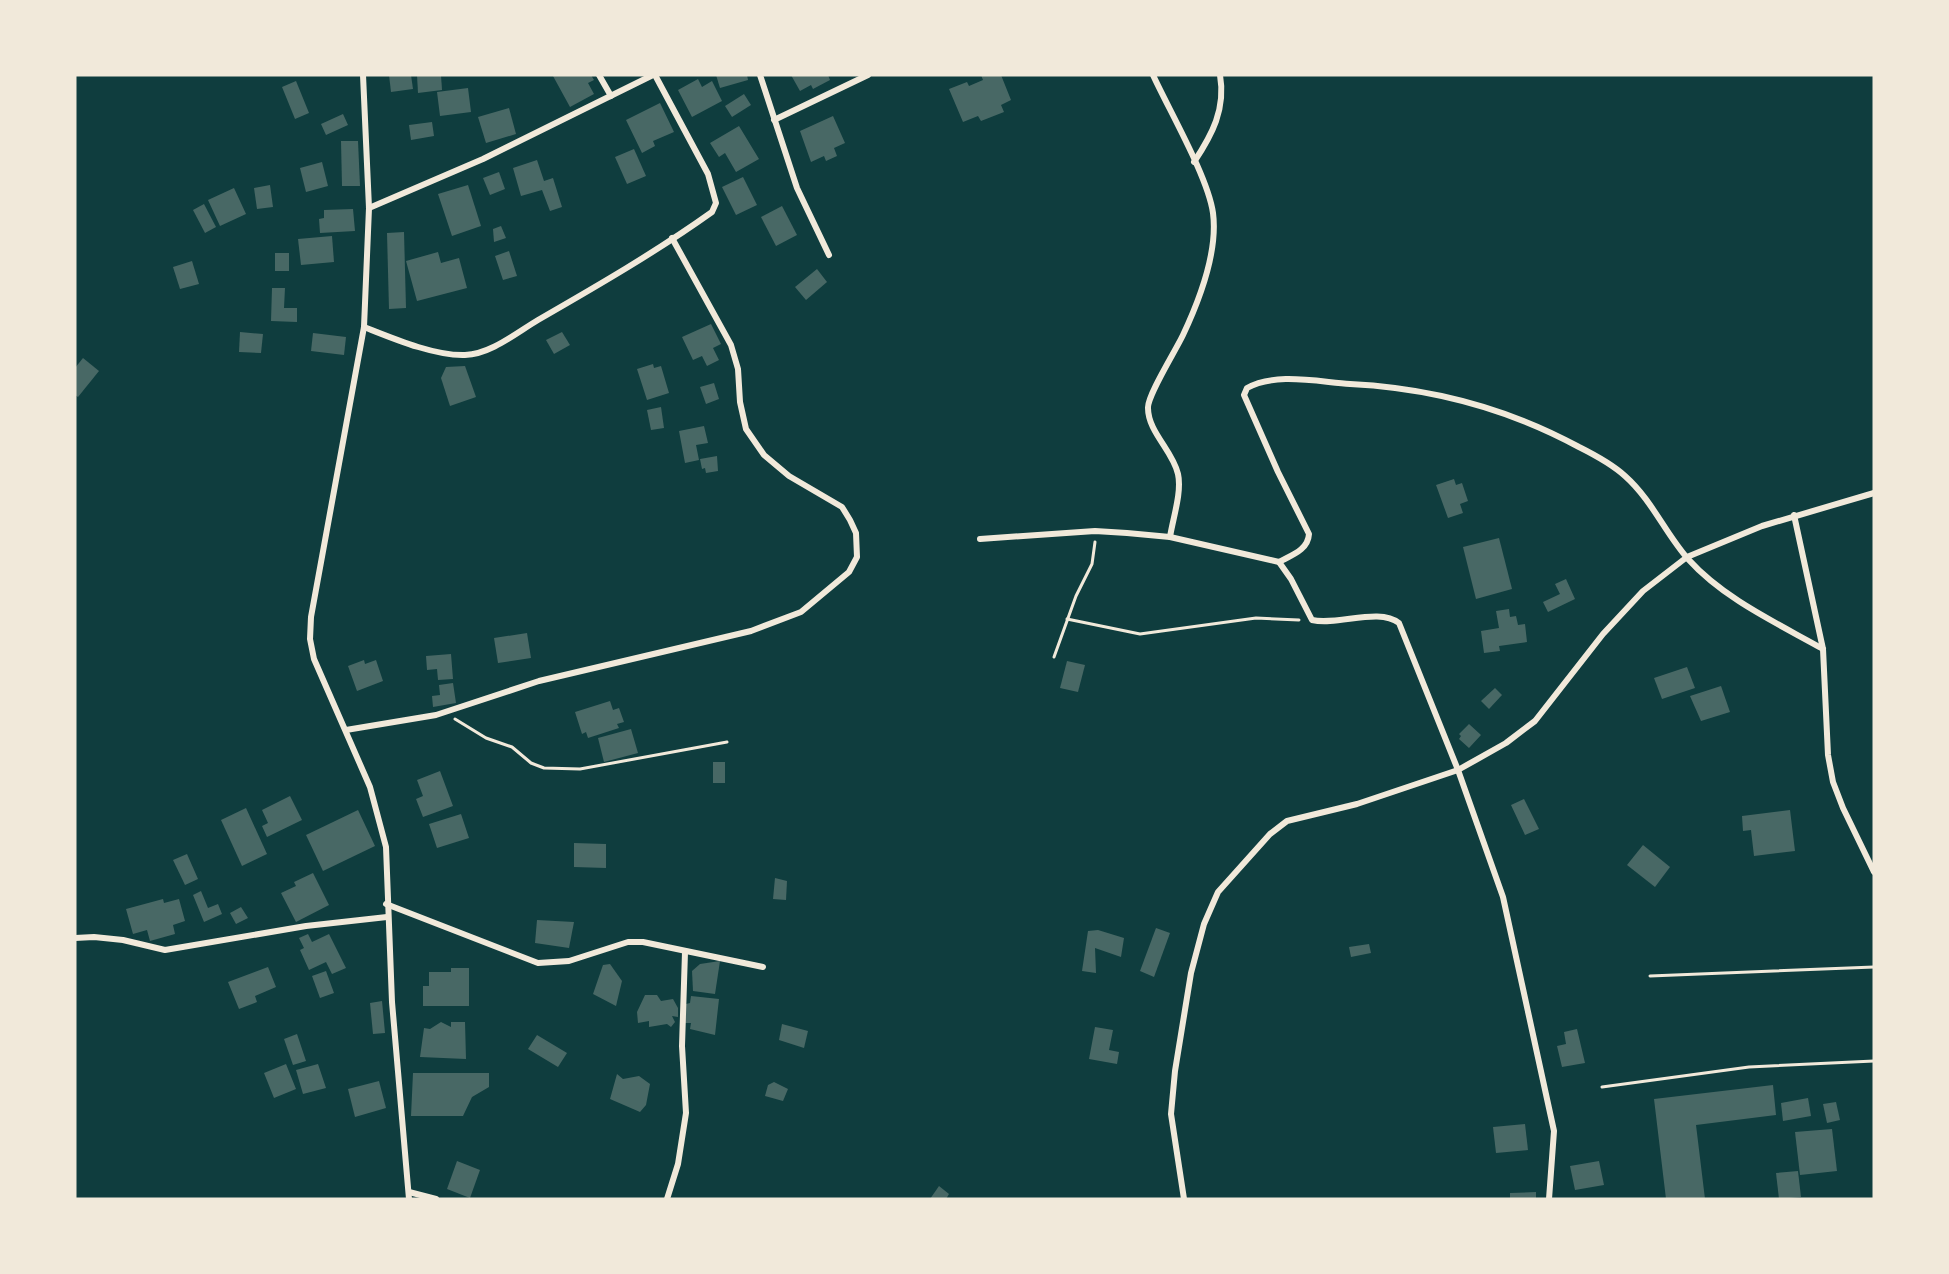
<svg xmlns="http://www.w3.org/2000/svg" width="1949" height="1274" font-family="'Fira Sans',sans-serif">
<rect width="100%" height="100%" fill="#0f3d3e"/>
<g fill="#486865">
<polygon points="389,75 411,75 413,89 391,92"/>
<polygon points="417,75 441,75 442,90 418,93"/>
<polygon points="591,75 594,80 588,83 594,94 570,107 553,76"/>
<polygon points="716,75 747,75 748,80 720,88"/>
<polygon points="791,75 828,75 830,80 813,89 811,85 800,91"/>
<polygon points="981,75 1001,75 1011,100 1001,105 1004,112 981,121 978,116 963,122 949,89 967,82 969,86 983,80"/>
<polygon points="698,79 702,87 712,81 722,101 692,117 678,90"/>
<polygon points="296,81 309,113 295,119 282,87"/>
<polygon points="468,88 471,112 440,116 437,92"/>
<polygon points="744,94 751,105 732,117 725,106"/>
<polygon points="660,103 674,132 653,141 655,146 642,153 626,120"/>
<polygon points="509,108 516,134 486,143 478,117"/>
<polygon points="343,114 348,125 326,135 321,124"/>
<polygon points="833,116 845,143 834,148 837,156 826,161 824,156 811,162 800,131"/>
<polygon points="432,122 434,136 411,140 409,125"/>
<polygon points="739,126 759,159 736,172 725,153 719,157 710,143"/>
<polygon points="341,141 358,141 360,186 342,186"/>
<polygon points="634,149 646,176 627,184 615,157"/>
<polygon points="537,160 544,181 553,178 562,207 550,211 542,190 521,196 513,168"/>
<polygon points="322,162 328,186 306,192 300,168"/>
<polygon points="499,172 505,189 490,195 483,178"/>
<polygon points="743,177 757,205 736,215 722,187"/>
<polygon points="270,185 273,207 257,209 254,188"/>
<polygon points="468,185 481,226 452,236 438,194"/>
<polygon points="234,188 246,214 220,226 208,200"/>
<polygon points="204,204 216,227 205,233 193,210"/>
<polygon points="782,206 797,235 776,246 761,217"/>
<polygon points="353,209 355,231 320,233 319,219 324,218 324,210"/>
<polygon points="501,226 506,238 494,242 493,229"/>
<polygon points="404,232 406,308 389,309 387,233"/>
<polygon points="332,236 334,262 301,265 298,239"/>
<polygon points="509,251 517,276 503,280 495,256"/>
<polygon points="438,252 441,263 459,258 467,288 417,301 406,261"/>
<rect x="275" y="253" width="14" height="18"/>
<polygon points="192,261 199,284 180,289 173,267"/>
<polygon points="817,269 827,282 806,300 795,287"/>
<polygon points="272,288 285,288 284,308 297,308 297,322 271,321"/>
<polygon points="711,324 721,344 713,348 719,360 707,366 702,356 693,360 682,337"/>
<polygon points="240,332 263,334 261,353 239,352"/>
<polygon points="562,332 570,345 554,354 546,340"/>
<polygon points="313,333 346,337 344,355 311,351"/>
<polygon points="83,358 99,371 78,397 75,395 75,368"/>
<polygon points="653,364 654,368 661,366 669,393 647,400 637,369"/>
<polygon points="465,366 476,397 450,406 441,378 446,367"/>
<polygon points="714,383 719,399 706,404 700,387"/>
<polygon points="661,407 664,428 651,430 647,410"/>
<polygon points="704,426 708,443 696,445 699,460 685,463 679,431"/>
<polygon points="717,456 718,471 706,473 705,468 702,469 700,459"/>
<polygon points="1454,479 1456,485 1462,483 1468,501 1460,504 1463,513 1448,518 1436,485"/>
<polygon points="1499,538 1512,589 1476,599 1463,547"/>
<polygon points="1566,579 1575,599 1548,612 1543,602 1560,594 1555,584"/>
<polygon points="1509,609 1510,617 1516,616 1518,625 1525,624 1527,642 1499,646 1500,651 1484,653 1481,631 1499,628 1496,611"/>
<polygon points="527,633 531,658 498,663 494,638"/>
<polygon points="451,654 453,679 438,680 437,669 427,670 426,656"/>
<polygon points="364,660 365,664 376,660 383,681 357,691 348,666"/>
<polygon points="1067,661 1085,665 1078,692 1060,688"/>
<polygon points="1687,667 1695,688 1662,699 1654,678"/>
<polygon points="453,683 456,703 433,707 432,696 440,695 439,685"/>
<polygon points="1721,686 1730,712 1701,721 1690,696"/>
<polygon points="1495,688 1502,695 1489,709 1481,701"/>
<polygon points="610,701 613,710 619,708 624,722 617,724 619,728 588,738 586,732 582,734 575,712"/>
<polygon points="1469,724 1481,735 1469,748 1459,739 1461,736 1459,734"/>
<polygon points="631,729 638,753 604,762 598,738"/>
<rect x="713" y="762" width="12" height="21"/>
<polygon points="440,771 453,806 423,817 416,799 423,796 417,780"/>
<polygon points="290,796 302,820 267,837 262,826 268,823 262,810"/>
<polygon points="1524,799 1539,829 1525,835 1511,805"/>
<polygon points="246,808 267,854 242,866 221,820"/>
<polygon points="358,810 375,846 323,871 306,835"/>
<polygon points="1790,810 1795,851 1754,856 1751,830 1743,831 1742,816"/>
<polygon points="461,814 469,838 437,848 429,824"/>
<polygon points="574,843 606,844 606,868 574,867"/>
<polygon points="1643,845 1670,867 1655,887 1627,865"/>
<polygon points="187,854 198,879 185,885 173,860"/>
<polygon points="313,873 329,905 296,922 281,893 296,886 294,882"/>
<polygon points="775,878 787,881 786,900 773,899"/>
<polygon points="201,891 208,908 218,904 222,914 204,922 193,895"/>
<polygon points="163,899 164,903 179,899 185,921 173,925 175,934 150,941 147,930 133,934 126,909"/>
<polygon points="241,907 248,918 236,924 230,913"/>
<polygon points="537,920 574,922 569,948 535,943"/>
<polygon points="1156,928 1170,933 1154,977 1140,971"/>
<polygon points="1098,930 1124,938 1121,957 1095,948 1096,973 1082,971 1088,931"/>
<polygon points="308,934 312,942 329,934 346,968 332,974 326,962 309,970 300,950 304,948 299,938"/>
<polygon points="1369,944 1371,953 1351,957 1349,947"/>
<polygon points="720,961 715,994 693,991 692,971 700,964"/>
<polygon points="610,964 622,981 616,1006 593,994 603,965"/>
<polygon points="268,967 276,987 255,996 257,1002 239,1009 228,982"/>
<polygon points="451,968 469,968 469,1006 423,1006 423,986 429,986 429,972 451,972"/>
<polygon points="326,971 334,993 320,998 312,976"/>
<polygon points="645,995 657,995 661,1001 673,999 678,1008 678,1017 672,1016 675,1022 671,1027 667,1024 649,1027 649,1021 638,1023 637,1012"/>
<polygon points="691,996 719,999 715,1035 690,1029 691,1023 685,1023 686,1004 690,1003"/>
<polygon points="382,1001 385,1033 373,1034 370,1003"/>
<polygon points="441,1022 451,1027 451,1022 465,1022 466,1059 420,1057 424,1028 430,1029"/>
<polygon points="782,1024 808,1031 804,1048 779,1040"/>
<polygon points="1095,1027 1113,1030 1109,1050 1119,1052 1117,1064 1089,1059"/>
<polygon points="1577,1029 1585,1063 1562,1067 1557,1046 1566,1044 1564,1032"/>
<polygon points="297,1034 306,1061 293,1065 284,1039"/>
<polygon points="537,1035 567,1053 558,1067 528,1049"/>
<polygon points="286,1064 296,1089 274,1098 264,1073"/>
<polygon points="318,1064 326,1088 303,1094 296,1070"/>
<polygon points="413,1073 489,1073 489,1087 472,1097 463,1116 411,1116"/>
<polygon points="617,1074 623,1079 639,1076 650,1084 646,1105 640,1112 610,1099"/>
<polygon points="379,1081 386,1108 355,1117 348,1089"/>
<polygon points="774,1082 788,1089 783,1101 765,1096 768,1085"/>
<polygon points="1773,1085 1776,1115 1696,1125 1705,1199 1666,1199 1654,1099"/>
<polygon points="1808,1098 1811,1116 1783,1121 1781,1103"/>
<polygon points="1836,1102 1840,1120 1827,1123 1823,1104"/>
<polygon points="1525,1124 1528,1150 1496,1153 1493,1127"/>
<polygon points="1832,1129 1837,1171 1800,1175 1795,1132"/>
<polygon points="457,1161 480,1170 470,1198 447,1189"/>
<polygon points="1599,1161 1604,1185 1575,1190 1570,1166"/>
<polygon points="1798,1171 1801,1197 1779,1199 1776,1173"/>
<polygon points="939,1186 949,1194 946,1199 930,1199"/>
<polygon points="1536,1192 1536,1199 1510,1199 1510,1193"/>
</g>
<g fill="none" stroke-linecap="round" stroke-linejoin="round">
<g stroke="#f1e9da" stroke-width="3">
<polyline points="1067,619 1140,634 1256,618 1299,620"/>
<polyline points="1054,657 1076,596 1092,564 1095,542"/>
<polyline points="455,719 486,738 512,747 531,763 544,768 580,769 727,742"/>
<polyline points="1650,976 1874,967"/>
<polyline points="1602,1087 1749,1067 1874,1061"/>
</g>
<g stroke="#f1e9da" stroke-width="6">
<polyline points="363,75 369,208 364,327 311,617 310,639 314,659 370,787 386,847 392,1002 409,1199"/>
<polyline points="599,75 611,96"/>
<polyline points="760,75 797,188 829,255"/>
<path d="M 1153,75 C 1169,110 1208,177 1213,213 C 1218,251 1199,301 1183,335 C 1176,350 1147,396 1148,408 C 1148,432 1173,451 1178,474 C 1182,492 1173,518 1170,537"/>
<polyline points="774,120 868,75"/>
<path d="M 1194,162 C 1212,135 1226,109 1220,75"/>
<polyline points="369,208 483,159 653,75"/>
<path d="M 364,327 C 392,338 434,356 465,355 C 491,354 516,333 538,320 C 597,286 656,252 712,212 L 716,203 L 708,174 L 655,75"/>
<polyline points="1794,515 1823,649 1828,755 1833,782 1843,808 1874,872"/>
<path d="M 980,539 L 1095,531 L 1127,533 L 1170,537 L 1279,562 L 1291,579 L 1312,620 C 1338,626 1379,607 1399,623 L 1458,770 L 1503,897 L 1554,1131 L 1549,1199"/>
<path d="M 1279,562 C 1292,555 1308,550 1309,534 L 1278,472 L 1244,395 L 1247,388 C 1275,372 1319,382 1350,384 C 1430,388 1509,409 1579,447 C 1595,455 1612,464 1625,476 C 1652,500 1665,533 1688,559 C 1724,599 1777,623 1823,649"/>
<polyline points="346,730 436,715 539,681 751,631 801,612 849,572 857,557 856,533 850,520 842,507 789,476 764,455 746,429 740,402 738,369 731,345 672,238"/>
<polyline points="386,904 538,963 569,961 628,942 643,942 763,967"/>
<polyline points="75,938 94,937 123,940 165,950 306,926 387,917"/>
<polyline points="409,1192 436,1199"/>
<polyline points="667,1199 678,1164 686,1113 682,1046 685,952"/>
<polyline points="1184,1199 1171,1114 1175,1071 1191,973 1204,924 1218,892 1270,834 1287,821 1357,804 1458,770 1506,743 1535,721 1603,634 1643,591 1687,557 1762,526 1874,493"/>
</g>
</g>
<rect width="1949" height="1274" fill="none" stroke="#f1e9da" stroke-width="153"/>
</svg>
